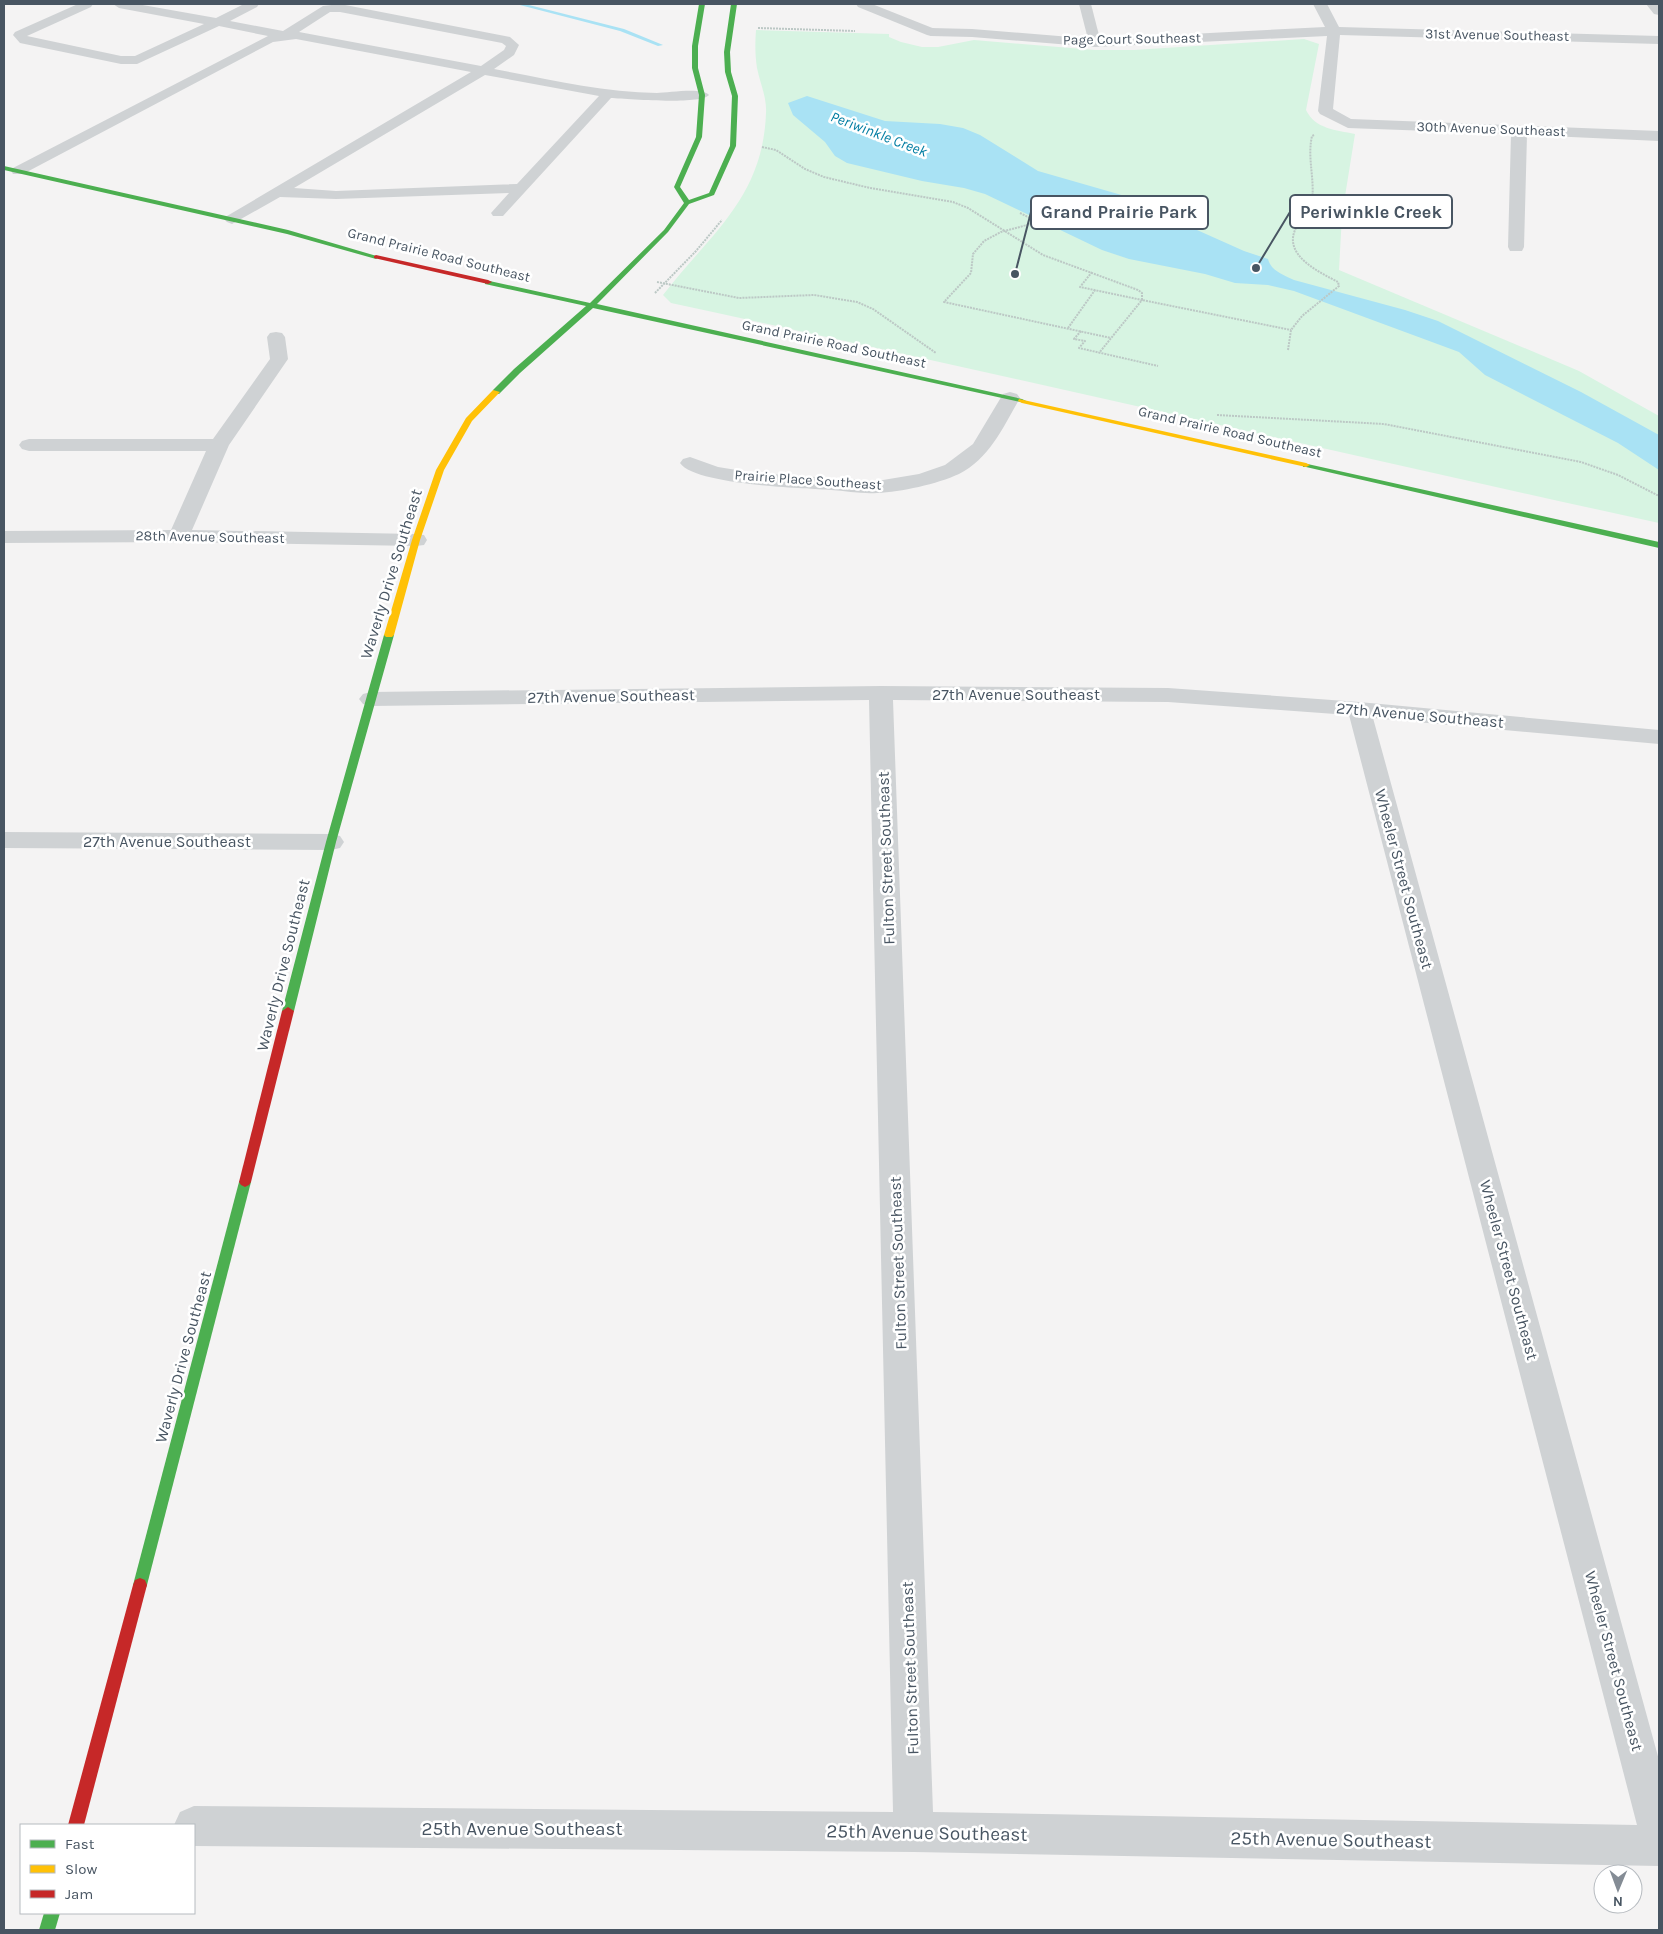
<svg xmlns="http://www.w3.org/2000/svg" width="1663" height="1934" font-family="Karla,sans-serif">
<rect width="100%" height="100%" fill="#f4f3f3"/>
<path fill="#d7f4e2" d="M 756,30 L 889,34 L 889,37 L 901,42 L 922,47 L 938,47 L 974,40 L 1095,50 L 1134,50 L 1304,39 L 1319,44 L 1306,110 C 1315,129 1336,130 1355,134 L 1342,215 L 1339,270 L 1579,371 L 1659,416 L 1659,523 C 1330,451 1001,374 671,303 L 663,295 C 710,234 763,198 766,113 C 767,98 760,83 757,68 C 755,55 755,43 756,30 Z"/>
<path fill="#a9e2f4" d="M 807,96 L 885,121 L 940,124 L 963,128 L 980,135 L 1038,171 L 1125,196 L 1166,212 L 1197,230 L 1244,251 L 1268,259 C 1271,271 1284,275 1294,280 L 1405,310 L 1438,321 L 1581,392 L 1659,435 L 1659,470 L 1618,443 L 1485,375 L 1459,352 L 1294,291 L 1268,285 L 1235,283 L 1205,274 L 1129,259 L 1102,250 L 985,194 L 964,188 L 922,181 L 847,163 L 835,156 L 825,142 L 793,115 L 788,103 Z"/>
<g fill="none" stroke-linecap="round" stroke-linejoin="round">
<polygon fill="#a9e2f4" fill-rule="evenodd" points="516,4 525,4 624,29 663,45 658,46 620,31"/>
<g stroke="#bcc8c5" stroke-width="2" stroke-dasharray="2 1" stroke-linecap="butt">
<polyline points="758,28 855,31"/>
<polyline points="762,147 776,150 805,169 824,177 870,188 953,202 968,208 1043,255 1138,290 1142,293 1142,300 1291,330"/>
<polyline points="1020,213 1038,222 1001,232 984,241 973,254 971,273 944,302 1111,338"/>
<polyline points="1092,272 1080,287 1142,300 1099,353"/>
<polyline points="657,282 739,298 814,295 857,302 873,309 936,353"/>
<polyline points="655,293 696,251 722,220"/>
<polyline points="1068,328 1095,290"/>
<polyline points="1081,331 1074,339 1085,341 1079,348 1158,366"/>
<path d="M 1288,350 L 1291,330 L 1302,316 L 1339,286 L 1338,282 C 1319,272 1282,255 1296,228 C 1301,219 1311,212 1312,201 C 1315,179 1307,158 1312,136 L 1314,135"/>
<polyline points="1217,415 1384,424 1581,462 1618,475 1659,496"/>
</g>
<g fill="#cfd2d4" fill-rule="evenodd">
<path d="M 78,4 L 93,4 L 91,7 L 27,36 L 121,56 L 135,56 L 204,24 L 119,8 L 113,4 L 137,4 L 216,18 L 244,4 L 259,4 L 257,7 L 230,21 L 283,31 L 323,6 L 340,4 L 510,37 L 519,45 L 514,55 L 494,69 C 548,79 602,92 657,93 C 668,93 702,87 709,95 C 700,105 627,99 611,98 L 503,216 L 493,216 L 491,213 L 509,193 L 336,199 L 280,197 L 232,224 L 227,222 L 224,219 L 227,216 L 471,72 L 296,39 L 273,42 L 23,174 L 13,174 L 11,171 L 13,168 L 268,36 L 219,26 L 137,64 L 121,64 L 20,43 L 13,35 L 15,32 ZM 330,12 L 340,12 L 502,43 L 506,46 L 504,50 L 481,66 L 299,32 ZM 485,75 L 599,96 L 517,184 L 336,191 L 294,188 Z"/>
<polygon points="856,4 872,4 935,29 937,32 931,36 927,35 858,7"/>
<polygon points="1079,4 1091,4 1101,43 1099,46 1091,46 1089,43"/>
</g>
<g fill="#cfd2d4" fill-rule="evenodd">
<polygon points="1313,4 1327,4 1339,27 1659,36 1659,44 1340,35 1333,109 1351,119 1659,131 1659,141 1527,135 1524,247 1522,251 1510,251 1508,247 1511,134 1348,128 1320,114 1318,111 1327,36 1095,47 972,37 931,36 924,32 931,28 972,29 1095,39 1325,27"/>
<polygon points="1646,4 1659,4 1659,15 1654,14"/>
<polygon points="276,332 282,333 285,337 288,359 229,445 192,530 416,534 424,535 427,540 424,545 416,546 179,542 4,543 4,531 171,530 206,451 29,451 22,449 19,445 22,441 29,439 213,439 270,359 267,337 270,333"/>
<path d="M 1010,392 L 1017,394 L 1020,398 C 1003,427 990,458 959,474 C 937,484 901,492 877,493 C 862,494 846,491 831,490 C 803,488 695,485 680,463 L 683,459 L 690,457 L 718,467 L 755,473 L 877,481 L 919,474 L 945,465 L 973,444 L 1003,394 Z"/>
<path d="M 881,686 L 1168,688 L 1359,702 L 1659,730 L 1659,744 L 1373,718 L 1659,1760 L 1659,1866 L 914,1852 L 194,1846 L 194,1825 L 174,1825 L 180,1812 L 194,1806 L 893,1812 L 869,700 L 371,706 L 363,704 L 359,699 L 363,694 L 371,692 ZM 893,700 L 1168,702 L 1349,715 L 1637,1825 L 933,1812 Z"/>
<polygon points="4,832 331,834 340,836 344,842 340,848 331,850 4,848"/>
</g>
<g fill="#4caf50" fill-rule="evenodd">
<polygon points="699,4 705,4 698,46 698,68 705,95 702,137 680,187 689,200 709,193 730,146 732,96 725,72 724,52 731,4 737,4 730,52 731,72 738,96 736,146 714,195 689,204 668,232 597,304 1022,399 1026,401 1025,403 593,308 520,373 499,394 493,394 493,390 514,369 586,306 485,284 485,280 590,303 664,230 684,203 674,187 696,137 699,95 692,68 692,46"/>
<polygon points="4,166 288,230 380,257 376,259 287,234 4,170"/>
<polygon points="1303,463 1659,542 1659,548 1306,467 1303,467"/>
<polygon points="389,632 394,635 336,842 294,1011 288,1015 282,1011 326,842 384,635"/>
<polygon points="245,1177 249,1179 251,1182 147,1585 145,1590 140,1592 135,1590 133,1585 239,1182 241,1179"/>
<polygon points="44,1913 60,1913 55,1930 39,1930"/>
</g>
<g fill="#ffc107" fill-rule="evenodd">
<polygon points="493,390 500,392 472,421 444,470 420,540 394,635 392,637 386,637 384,635 412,540 436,470 466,418"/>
<polygon points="1019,399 1306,463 1310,465 1306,467 1022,403 1018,401"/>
</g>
<g fill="#c62828" fill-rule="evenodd">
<polygon points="376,255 488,280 492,282 488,284 374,258 374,256"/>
<polygon points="288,1007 294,1011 251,1182 249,1185 245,1187 241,1185 239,1182 282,1011"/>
<polygon points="140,1578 145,1580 147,1585 84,1825 68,1825 133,1585 135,1580"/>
</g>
</g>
<g text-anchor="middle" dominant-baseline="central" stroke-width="5" stroke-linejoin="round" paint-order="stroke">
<g font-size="14" fill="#485562" stroke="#fff">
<text transform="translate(1497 35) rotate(1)">31st Avenue Southeast</text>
<text transform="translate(1132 39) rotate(-1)">Page Court Southeast</text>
<text transform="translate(1491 129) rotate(2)">30th Avenue Southeast</text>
<text transform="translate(439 255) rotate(14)">Grand Prairie Road Southeast</text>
<text transform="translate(834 344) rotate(12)">Grand Prairie Road Southeast</text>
<text transform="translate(1230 432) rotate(13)">Grand Prairie Road Southeast</text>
<text transform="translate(808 480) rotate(4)">Prairie Place Southeast</text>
<text transform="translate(210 537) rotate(1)">28th Avenue Southeast</text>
</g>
<g font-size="15" font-style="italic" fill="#037ea3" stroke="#fff">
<text transform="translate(879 134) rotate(21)">Periwinkle Creek</text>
</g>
<g font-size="16" fill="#485562" stroke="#fff">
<text transform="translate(391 574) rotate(-73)">Waverly Drive Southeast</text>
<text x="1016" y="694">27th Avenue Southeast</text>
<text transform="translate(611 696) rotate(-1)">27th Avenue Southeast</text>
<text transform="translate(1420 715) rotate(5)">27th Avenue Southeast</text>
<text x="167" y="841">27th Avenue Southeast</text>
<text transform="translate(886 858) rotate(-92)">Fulton Street Southeast</text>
<text transform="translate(1404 879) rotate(75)">Wheeler Street Southeast</text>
<text transform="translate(283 965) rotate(-76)">Waverly Drive Southeast</text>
<text transform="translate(898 1263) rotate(-92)">Fulton Street Southeast</text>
<text transform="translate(1509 1270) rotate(75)">Wheeler Street Southeast</text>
<text transform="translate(183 1357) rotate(-75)">Waverly Drive Southeast</text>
<text transform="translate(1614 1661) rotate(75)">Wheeler Street Southeast</text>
<text transform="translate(910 1668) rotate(-92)">Fulton Street Southeast</text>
</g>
<g font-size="19" fill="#485562" stroke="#fff">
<text x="522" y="1829">25th Avenue Southeast</text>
<text transform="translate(927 1833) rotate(1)">25th Avenue Southeast</text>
<text transform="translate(1331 1840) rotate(1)">25th Avenue Southeast</text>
</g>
</g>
<path fill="none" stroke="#485562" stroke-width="2" d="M1256 268L1290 212M1015 274L1031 212"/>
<g fill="#485562" stroke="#fff" stroke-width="2">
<circle cx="1256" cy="268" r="5"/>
<circle cx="1015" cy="274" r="5"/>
</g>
<g fill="#fff" stroke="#485562" stroke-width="2">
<rect x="1290" y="195" width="162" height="33" rx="5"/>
<rect x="1031" y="196" width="177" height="33" rx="5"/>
</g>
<g font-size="18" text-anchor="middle" font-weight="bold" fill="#485562">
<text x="1371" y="218">Periwinkle Creek</text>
<text x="1119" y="218">Grand Prairie Park</text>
</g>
<rect width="1663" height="1934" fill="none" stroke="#485562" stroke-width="10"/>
<rect x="20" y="1824" width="175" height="90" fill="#ffffff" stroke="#b6bbc0"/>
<rect x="30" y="1840" width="25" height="8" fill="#4caf50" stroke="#b6bbc0"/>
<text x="65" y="1849" font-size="15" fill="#485562">Fast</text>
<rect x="30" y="1865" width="25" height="8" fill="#ffc107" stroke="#b6bbc0"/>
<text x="65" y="1874" font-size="15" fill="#485562">Slow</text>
<rect x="30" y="1890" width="25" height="8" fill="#c62828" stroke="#b6bbc0"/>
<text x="65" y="1899" font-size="15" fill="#485562">Jam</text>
<g transform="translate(1618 1889) rotate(181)"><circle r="24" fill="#ffffff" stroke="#b6bbc0"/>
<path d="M0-4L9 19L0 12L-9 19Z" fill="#848c95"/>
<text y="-8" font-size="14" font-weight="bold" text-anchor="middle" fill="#485562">N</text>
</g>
</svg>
